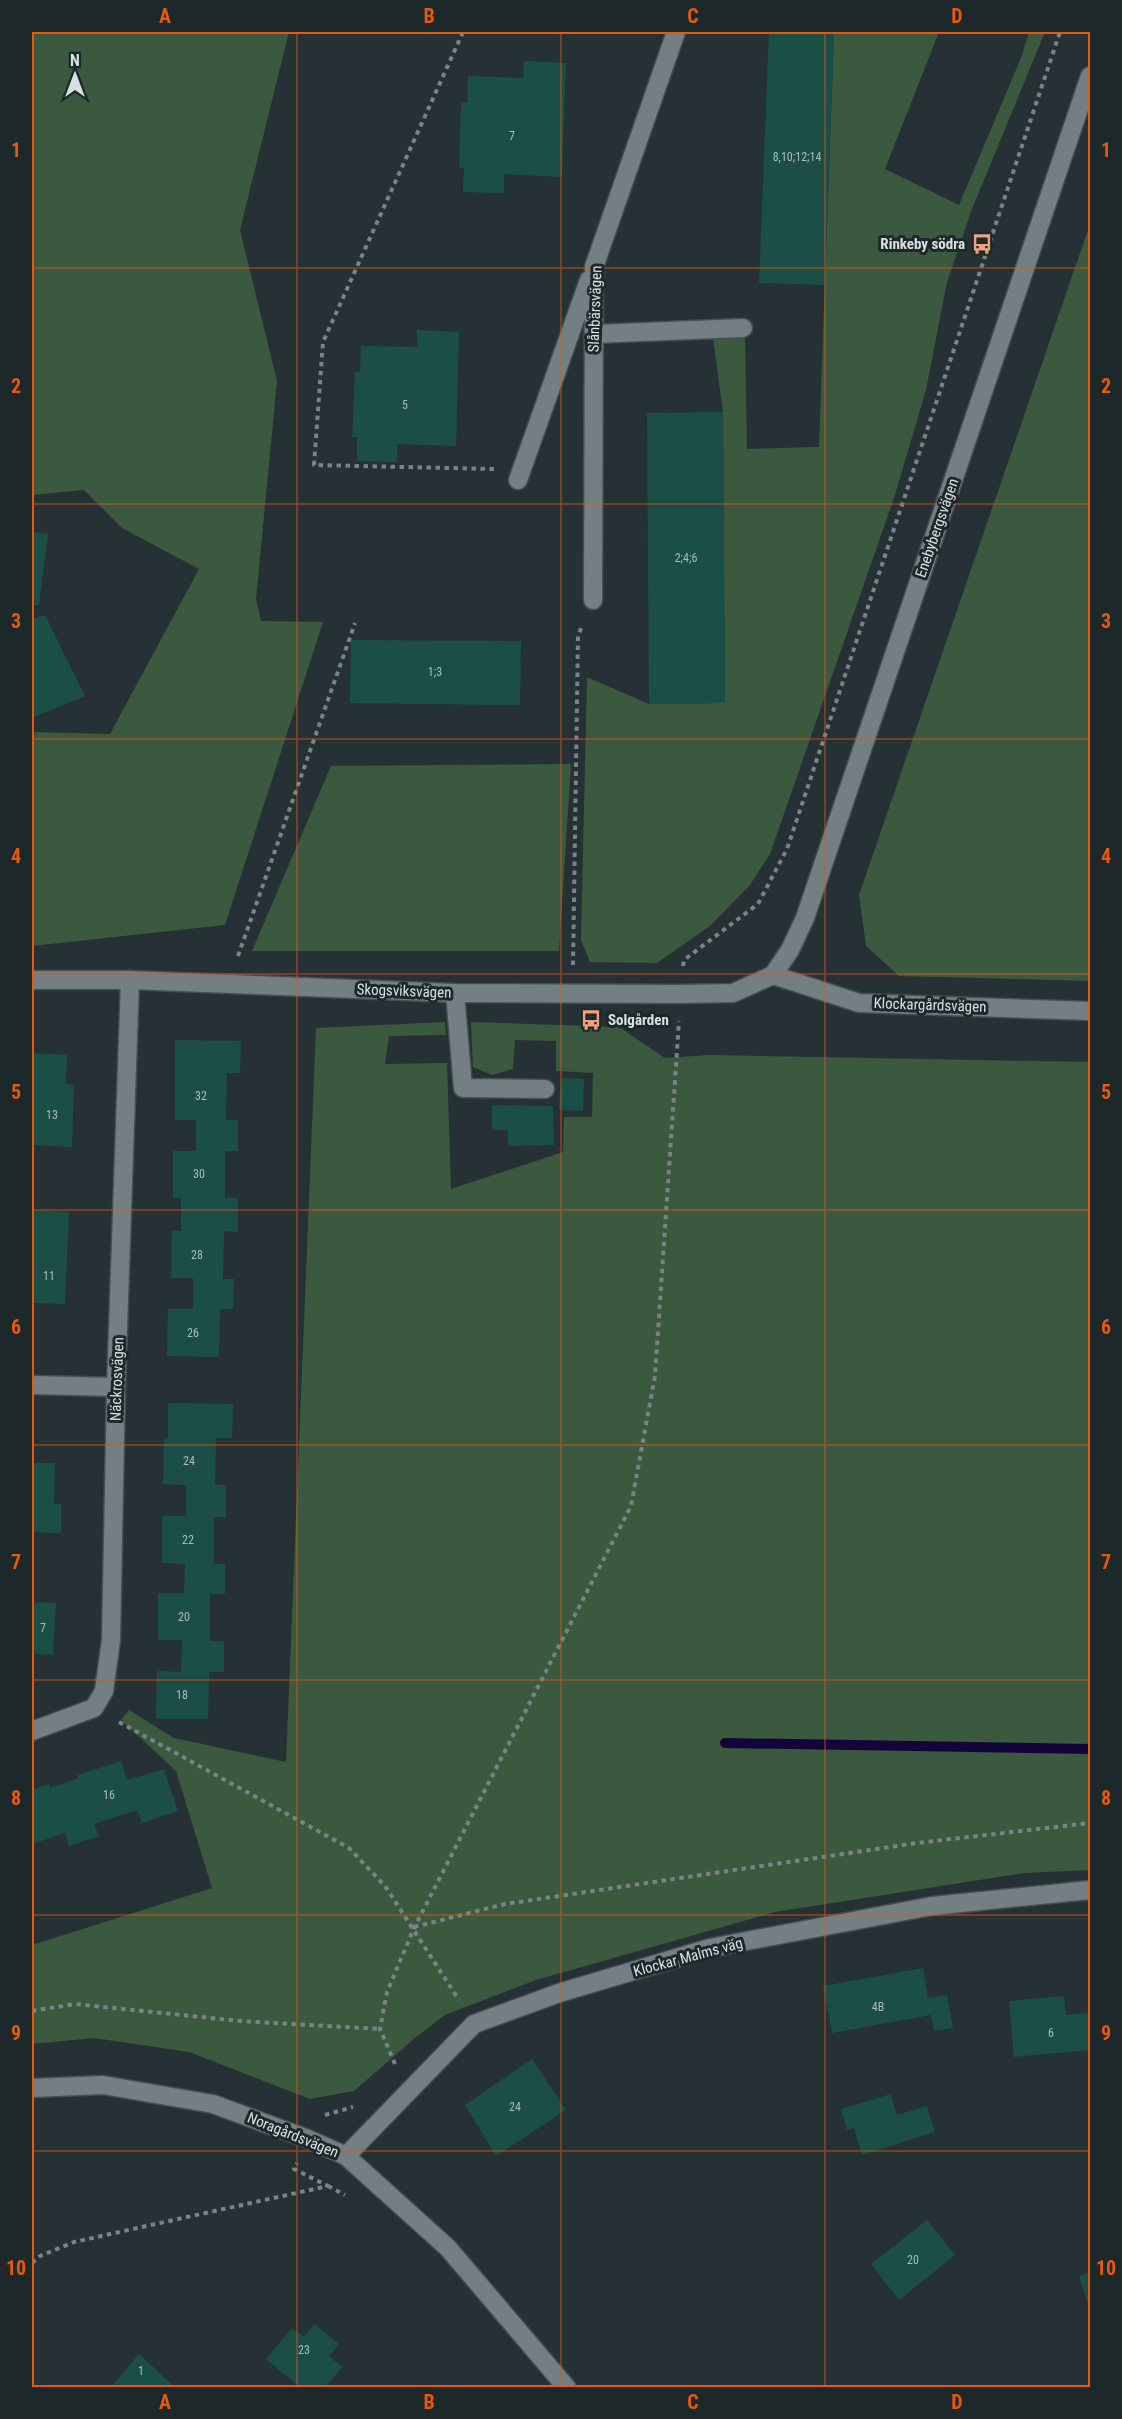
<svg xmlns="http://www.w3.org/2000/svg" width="1122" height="2419" font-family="'Roboto Condensed',sans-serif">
<rect width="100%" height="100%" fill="#263135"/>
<g fill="#3a593f">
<polygon points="32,32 289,32 240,230 277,381 256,599 261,621 323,622 225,925 32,946 32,732 110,734 199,569 122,528 84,490 32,495"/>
<polygon points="834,32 939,32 885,169 959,205 1021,58 1029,32 1045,32 972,209 947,282 926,390 894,498 770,854 750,885 710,926 657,963 590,962 581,940 587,677 649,704 725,703 723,413 712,330 745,337 747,449 819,447"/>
<polygon points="1090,224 1090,981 899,976 866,946 859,895"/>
<polygon points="571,764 559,951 252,951 331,766"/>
<polygon points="445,1022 446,1035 389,1036 385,1064 447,1063 451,1189 563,1152 564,1117 592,1117 593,1073 556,1071 556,1041 515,1040 513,1069 492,1075 473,1067 471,1022 619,1027 665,1058 709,1055 1090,1062 1090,1870 1025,1873 775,1912 536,1980 445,2015 416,2037 354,2091 310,2099 189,2052 94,2038 32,2044 32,1945 212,1888 176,1771 121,1720 129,1710 174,1738 286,1762 316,1028"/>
</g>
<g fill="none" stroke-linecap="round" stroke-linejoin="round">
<polyline stroke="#13053a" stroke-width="10" points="725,1743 1090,1749"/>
</g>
<g fill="#1b4e47">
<polygon points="769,32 834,32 825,285 759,283"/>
<polygon points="524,61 566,63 562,177 504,174 504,193 463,192 464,168 459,168 461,103 467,103 468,76 523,78"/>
<polygon points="417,330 459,332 456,446 397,444 397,462 357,461 357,437 352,437 355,372 360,372 361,346 417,347"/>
<polygon points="723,412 725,703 649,704 647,413"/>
<polygon points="32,532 48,534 39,605 32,605"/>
<polygon points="45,615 85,696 32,718 32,619"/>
<polygon points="351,640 521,641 520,705 350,703"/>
<polygon points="175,1040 241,1041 240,1073 227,1073 226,1120 238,1120 238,1151 225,1151 225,1198 238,1198 238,1232 224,1231 223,1279 234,1279 233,1309 220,1309 219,1357 167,1356 168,1309 193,1309 193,1278 171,1278 172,1231 181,1231 181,1198 173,1198 173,1151 196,1151 196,1120 175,1120"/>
<polygon points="32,1053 67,1055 66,1084 74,1085 72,1147 32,1145"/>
<polygon points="561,1078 584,1079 583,1111 559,1110"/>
<polygon points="492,1105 553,1106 554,1145 508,1146 508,1130 492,1130"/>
<polygon points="32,1210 69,1212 65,1304 32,1303"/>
<polygon points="168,1403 233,1404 232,1438 216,1438 215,1485 226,1485 226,1517 214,1517 214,1564 225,1564 225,1594 210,1594 210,1641 224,1641 224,1672 209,1672 208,1719 156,1719 157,1671 181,1672 182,1640 158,1640 158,1593 184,1593 185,1564 162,1563 162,1516 186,1516 186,1485 163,1484 164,1438 168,1438"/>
<polygon points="32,1463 55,1463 54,1504 61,1504 61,1533 32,1532"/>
<polygon points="32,1602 56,1603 53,1655 32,1654"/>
<polygon points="121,1761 127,1780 164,1769 178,1811 142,1823 137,1810 94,1824 99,1836 69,1846 65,1833 32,1844 32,1790 49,1784 50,1788 79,1778 78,1775"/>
<polygon points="923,1968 928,1998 947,1995 953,2028 934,2031 931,2015 832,2033 823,1986"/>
<polygon points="1064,1996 1066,2015 1090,2013 1090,2050 1014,2057 1009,2001"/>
<polygon points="532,2059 566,2110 496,2156 465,2105"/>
<polygon points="891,2094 897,2115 927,2106 935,2132 862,2155 854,2128 847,2130 841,2109"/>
<polygon points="927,2220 955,2255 899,2300 871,2264"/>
<polygon points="1090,2272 1090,2309 1079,2276"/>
<polygon points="315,2324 339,2344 329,2356 342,2367 325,2388 301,2388 266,2359 292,2328 304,2337"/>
<polygon points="139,2354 176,2388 110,2388"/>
</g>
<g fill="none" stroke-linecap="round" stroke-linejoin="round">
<g stroke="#444d4f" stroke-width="21">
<g id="minor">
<polyline points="594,334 743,328"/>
<polyline points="518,480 589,280"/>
<polyline points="593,600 594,267 676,32"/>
<polyline points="773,975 790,950 805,918 1090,76"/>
<polyline points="773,975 859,1003 1090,1011"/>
<polyline points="32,980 130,980 455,993 680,994 733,993 773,975"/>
<polyline points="455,993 463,1088 545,1089"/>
<polyline points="32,1385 116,1387"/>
<polyline points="32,1731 94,1708 104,1691 111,1640 116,1387 130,980"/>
<polyline points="32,2088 103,2085 213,2104 308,2139 346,2156 448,2248 567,2388"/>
<polyline points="346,2156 474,2024 559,1993 710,1948 736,1943 932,1906 1090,1890"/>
</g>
</g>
<g stroke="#7a8386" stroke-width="4" stroke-dasharray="4.5 4.5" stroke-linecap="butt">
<polyline points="463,32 323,342 314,465 494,469"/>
<polyline points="238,956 355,623"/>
<polyline points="573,965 578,636 582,626"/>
<polyline points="683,966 684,960 758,904 787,849 1060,32"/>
<polyline points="119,1722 349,1848 385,1886 459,2000"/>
<polyline points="414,1927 505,1904 917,1843 1090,1823"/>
<polyline points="32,2011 75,2004 240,2021 380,2029"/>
<polyline points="395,2064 380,2029 387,1992 414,1928 631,1506 655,1376 679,1021"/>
<polyline points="325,2115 353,2107"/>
<polyline points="328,2186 345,2195"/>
<polyline points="32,2263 40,2256 74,2242 328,2186 294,2169 297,2163"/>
</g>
<use href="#minor" stroke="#737f83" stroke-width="18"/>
</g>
<path fill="none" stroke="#e8590c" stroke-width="1.5" stroke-opacity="0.55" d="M 297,32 L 297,2388M 561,32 L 561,2388M 825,32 L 825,2388M 32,268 L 1090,268M 32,504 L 1090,504M 32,739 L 1090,739M 32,974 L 1090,974M 32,1210 L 1090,1210M 32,1445 L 1090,1445M 32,1680 L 1090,1680M 32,1915 L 1090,1915M 32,2151 L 1090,2151"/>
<defs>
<g id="bus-bare" transform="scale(1.62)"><path d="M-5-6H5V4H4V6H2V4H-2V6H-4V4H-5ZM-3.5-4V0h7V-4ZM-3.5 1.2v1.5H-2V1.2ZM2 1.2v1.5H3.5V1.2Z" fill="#f1a17b" stroke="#1d282b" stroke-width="2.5" paint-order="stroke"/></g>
</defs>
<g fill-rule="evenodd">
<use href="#bus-bare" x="982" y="244"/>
<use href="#bus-bare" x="591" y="1020"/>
</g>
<g text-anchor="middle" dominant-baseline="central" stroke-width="6" stroke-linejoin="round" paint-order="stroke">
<g font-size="12" fill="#aabcbb">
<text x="512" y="136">7</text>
<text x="797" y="157">8,10;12;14</text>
<text x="405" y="405">5</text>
<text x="686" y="558">2;4;6</text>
<text x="435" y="672">1;3</text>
<text x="201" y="1096">32</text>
<text x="52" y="1115">13</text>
<text x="199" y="1174">30</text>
<text x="197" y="1255">28</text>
<text x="49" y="1276">11</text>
<text x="193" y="1333">26</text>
<text x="189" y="1461">24</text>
<text x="188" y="1540">22</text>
<text x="184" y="1617">20</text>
<text x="43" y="1628">7</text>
<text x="182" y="1695">18</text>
<text x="109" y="1795">16</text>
<text x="878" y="2007">4B</text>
<text x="1051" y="2033">6</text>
<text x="515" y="2107">24</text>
<text x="913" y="2260">20</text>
<text x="304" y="2350">23</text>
<text x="141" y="2371">1</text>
</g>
<g font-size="15" font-weight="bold" fill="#d9e0e2" stroke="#1d282b" text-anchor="end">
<text x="965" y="244">Rinkeby södra</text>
<text x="608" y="1020" text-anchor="start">Solgården</text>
</g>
<g font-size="15" fill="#d9e0e2" stroke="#1d282b">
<text transform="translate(595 309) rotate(-88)">Slånbärsvägen</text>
<text transform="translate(937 528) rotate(-71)">Enebybergsvägen</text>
<text transform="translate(404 991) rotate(2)">Skogsviksvägen</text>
<text transform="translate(930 1005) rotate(2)">Klockargårdsvägen</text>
<text transform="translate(117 1379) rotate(-88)">Näckrosvägen</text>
<text transform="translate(688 1957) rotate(-15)">Klockar Malms väg</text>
<text transform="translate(293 2135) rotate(22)">Noragårdsvägen</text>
</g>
</g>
<rect width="1122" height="2419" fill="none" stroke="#1d282b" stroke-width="66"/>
<g transform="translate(75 75)" stroke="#1d282b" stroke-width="4.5" paint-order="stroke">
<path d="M0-4.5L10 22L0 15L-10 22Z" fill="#d9e0e2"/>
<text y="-9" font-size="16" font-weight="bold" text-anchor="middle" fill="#d9e0e2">N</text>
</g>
<rect x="33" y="33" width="1056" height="2353" fill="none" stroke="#e8590c" stroke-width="2"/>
<g font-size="20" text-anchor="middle" font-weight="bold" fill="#e8590c">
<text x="165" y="23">A</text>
<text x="429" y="23">B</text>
<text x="693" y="23">C</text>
<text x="957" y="23">D</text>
<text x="16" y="157">1</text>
<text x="1106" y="157">1</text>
<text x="16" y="393">2</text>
<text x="1106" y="393">2</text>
<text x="16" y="628">3</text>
<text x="1106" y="628">3</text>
<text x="16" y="863">4</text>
<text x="1106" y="863">4</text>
<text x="16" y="1099">5</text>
<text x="1106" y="1099">5</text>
<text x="16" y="1334">6</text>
<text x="1106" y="1334">6</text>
<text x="16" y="1569">7</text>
<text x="1106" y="1569">7</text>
<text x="16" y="1805">8</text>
<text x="1106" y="1805">8</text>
<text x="16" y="2040">9</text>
<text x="1106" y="2040">9</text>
<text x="16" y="2275">10</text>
<text x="1106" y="2275">10</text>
<text x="165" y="2409">A</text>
<text x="429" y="2409">B</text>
<text x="693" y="2409">C</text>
<text x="957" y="2409">D</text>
</g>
</svg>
